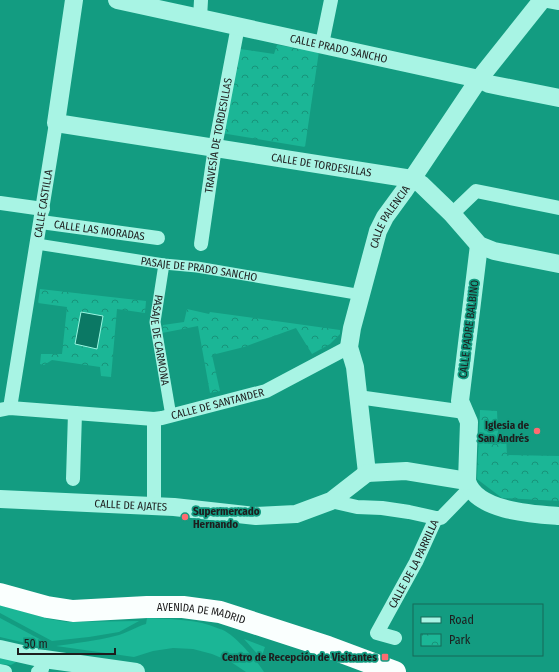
<svg xmlns="http://www.w3.org/2000/svg" width="559" height="672" font-family="'Fira Sans Condensed',sans-serif">
<defs>
<pattern id="park-crowns" width="20" height="18" patternUnits="userSpaceOnUse"><rect width="20" height="18" fill="#1bb696"/><path d="M2 6a3 3 0 1 1 6 0M12 15a3 3 0 1 1 6 0" fill="none" stroke="#17937a"/></pattern>
</defs>
<rect width="100%" height="100%" fill="#139c81"/>
<g fill="#1bb696">
<polygon points="0,605 49,619 67,622 139,621 119,632 89,637 52,641 0,613"/>
<polygon points="0,618 47,643 47,648 0,637"/>
<path d="M 147,618 C 165,619 192,619 209,625 C 213,626 216,628 220,629 C 233,632 257,661 264,672 L 246,672 L 231,662 L 212,654 L 193,649 L 173,648 L 153,651 L 134,657 L 56,646 C 76,643 96,641 115,636 C 126,634 137,626 146,624 Z"/>
<polygon points="244,639 265,647 261,658"/>
<polygon points="0,657 18,661 11,665 0,664"/>
</g>
<g fill="url(#park-crowns)">
<polygon points="277,45 319,51 305,147 221,133 233,48 274,54"/>
<polygon points="40,289 146,301 145,313 117,309 111,377 101,376 100,367 52,360 44,365 40,364 41,354 62,354 67,307 38,303"/>
<polygon points="187,309 209,314 210,312 340,330 340,334 330,344 312,354 296,328 244,347 212,355 220,391 210,393 198,326 162,333 163,325 184,322"/>
<polygon points="480,410 497,411 498,434 506,436 507,455 559,456 559,501 502,498 477,479"/>
</g>
<polygon fill="#0b7864" stroke="#9af7e2" points="81,312 103,316 97,349 75,344"/>
<g fill="none" stroke-linecap="round" stroke-linejoin="round">
<g stroke="#a8f4e4" stroke-width="11">
<path id="s1" d="M 37,244 L 164,264 L 197,267 L 362,295"/>
<path id="s2" d="M 164,264 L 155,322 L 171,416"/>
</g>
<g stroke="#a8f4e4" stroke-width="14">
<polyline points="543,0 559,3"/>
<polyline points="200,18 201,0"/>
<polyline points="322,44 331,0"/>
<polyline points="0,203 43,209"/>
<polyline points="452,214 476,191 559,208"/>
<path id="s3" d="M 41,222 L 158,238"/>
<path id="s4" d="M 201,244 L 215,147 L 238,26"/>
<polyline points="358,397 465,412"/>
<path id="s5" d="M 10,408 L 56,123"/>
<path id="s6" d="M 0,410 L 10,408 L 154,419 L 162,418 L 266,391 L 349,347"/>
<polyline points="73,479 75,413"/>
<polyline points="331,501 357,507 382,508 409,512 436,518"/>
<polyline points="154,506 154,419"/>
<path id="s7" d="M 395,638 L 377,633 L 416,562 L 436,518 L 441,518 L 469,489"/>
<polyline points="0,671 5,672"/>
<polyline points="38,672 42,669 44,659"/>
</g>
<g stroke="#a8f4e4" stroke-width="18">
<path id="s8" d="M 74,0 L 56,123 L 412,179 L 421,184 L 452,214 L 479,245 L 494,251 L 559,264"/>
<path id="s9" d="M 117,0 L 479,79 L 489,84 L 559,98"/>
<path d="M 479,245 L 460,401 L 469,422 L 467,481 C 476,511 532,514 559,516"/>
<path id="s10" d="M 367,473 L 355,367 L 349,347 L 352,328 L 378,231 L 385,217 L 404,191 L 479,79 L 542,0"/>
<polyline points="367,473 406,471 467,481"/>
<path id="s11" d="M 0,499 L 174,507 L 256,516 L 296,514 L 331,501 L 367,473"/>
<polyline points="0,649 44,659 136,672"/>
</g>
<path stroke="#fafffe" stroke-width="22" id="s12" d="M 0,594 L 47,607 L 73,611 L 147,607 L 183,607 L 220,612 L 328,647 L 395,672"/>
</g>
<g fill="#ff6b71" stroke="#139c81" stroke-width="1.5">
<circle cx="537" cy="431" r="4"/>
<circle cx="185" cy="517" r="4"/>
<rect x="381" y="653" width="8" height="8" rx="2"/>
</g>
<g text-anchor="middle" dominant-baseline="central" stroke-width="3.5" stroke-linejoin="round" paint-order="stroke">
<g font-size="11" fill="#1d1d1d" stroke="#139c81">
<text stroke="none"><textPath href="#s9" startOffset="227">CALLE PRADO SANCHO</textPath></text>
<text stroke="none"><textPath href="#s4" startOffset="110">TRAVESÍA DE TORDESILLAS</textPath></text>
<text stroke="none"><textPath href="#s8" startOffset="393">CALLE DE TORDESILLAS</textPath></text>
<text stroke="none"><textPath href="#s5" startOffset="207">CALLE CASTILLA</textPath></text>
<text stroke="none"><textPath href="#s10" startOffset="265">CALLE PALENCIA</textPath></text>
<text stroke="none"><textPath href="#s3" startOffset="59">CALLE LAS MORADAS</textPath></text>
<text stroke="none"><textPath href="#s1" startOffset="164">PASAJE DE PRADO SANCHO</textPath></text>
<text transform="translate(469 329) rotate(-83)">CALLE PADRE BALBINO</text>
<text stroke="none"><textPath href="#s2" startOffset="77">PASAJE DE CARMONA</textPath></text>
<text stroke="none"><textPath href="#s6" startOffset="220">CALLE DE SANTANDER</textPath></text>
<text stroke="none"><textPath href="#s11" startOffset="131">CALLE DE AJATES</textPath></text>
<text stroke="none"><textPath href="#s7" startOffset="97">CALLE DE LA PARRILLA</textPath></text>
<text stroke="none"><textPath href="#s12" startOffset="204">AVENIDA DE MADRID</textPath></text>
</g>
<g font-size="11" font-weight="bold" fill="#1d1d1d" stroke="#139c81" text-anchor="end">
<text x="529" y="425">Iglesia de<tspan x="529" dy="13">San Andrés</tspan></text>
<text x="193" y="511" text-anchor="start">Supermercado<tspan x="193" dy="13">Hernando</tspan></text>
<text x="377" y="657">Centro de Recepción de Visitantes</text>
</g>
</g>
<rect x="413" y="604" width="130" height="52" fill="#139c81" stroke="#176959"/>
<rect x="421" y="617" width="20" height="6" fill="#a8f4e4" stroke="#176959"/>
<text x="449" y="624" font-size="12" fill="#1d1d1d">Road</text>
<rect x="421" y="634" width="20" height="12" fill="url(#park-crowns)" stroke="#176959"/>
<text x="449" y="644" font-size="12" fill="#1d1d1d">Park</text>
<path d="M18 648v6h97v-6" fill="none" stroke="#1d1d1d" stroke-width="2"/>
<text x="24" y="648" font-size="12" fill="#1d1d1d" stroke="#139c81" stroke-width="3" paint-order="stroke">50 m</text>
</svg>
